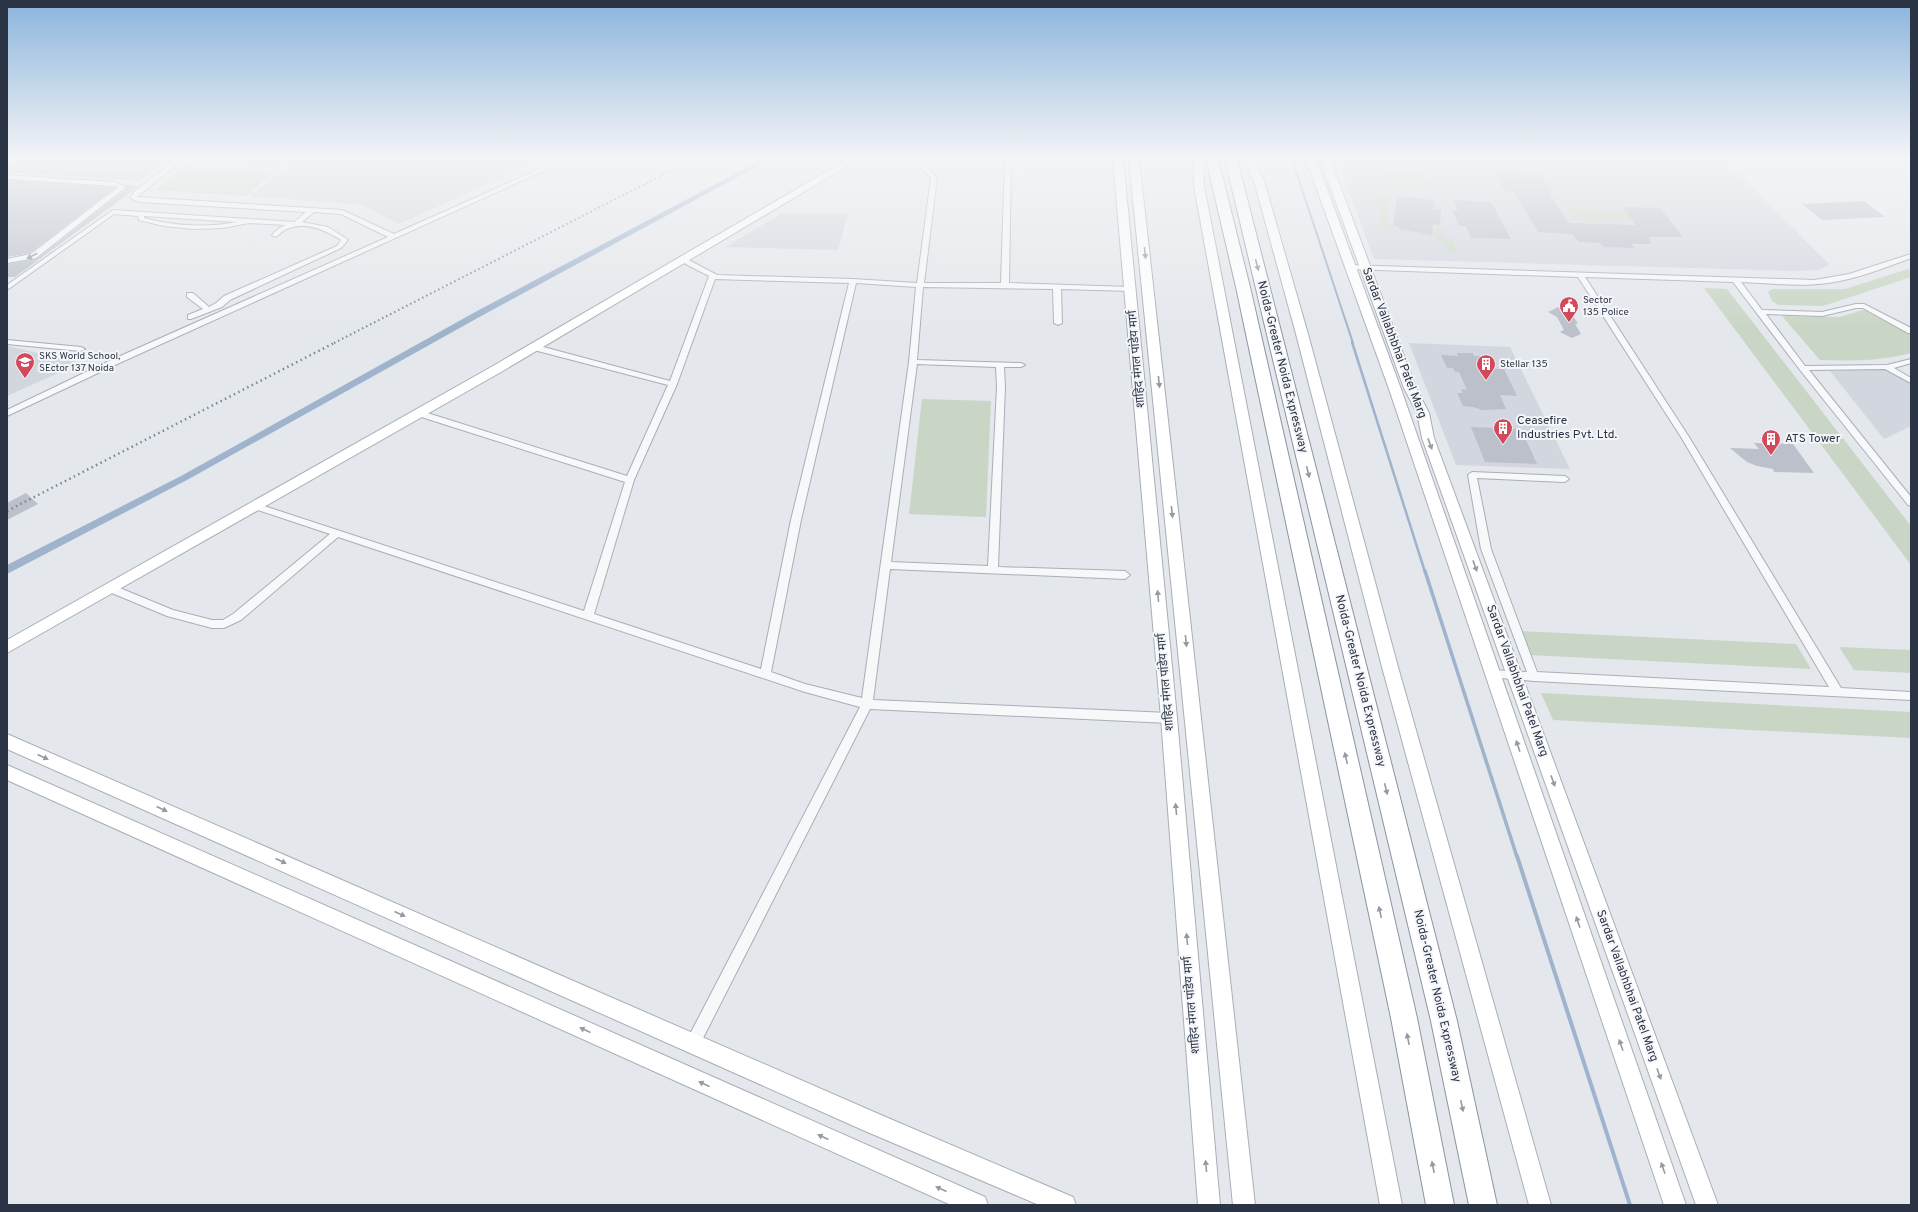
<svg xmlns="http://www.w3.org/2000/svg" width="1918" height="1212" font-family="Overpass,'Noto Sans Devanagari',sans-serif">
<rect width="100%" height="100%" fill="#e4e7ec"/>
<g fill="#d2d6de">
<polygon points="294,159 545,159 398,224 362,205 251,196"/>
<polygon points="1337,159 1724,159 1830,265 1818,270 1796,271 1374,259"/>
<polygon points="782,213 848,214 838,250 726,247"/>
<polygon points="1409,343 1510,347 1570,469 1456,465"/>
<polygon points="7,346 81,363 7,396"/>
<polygon points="1884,368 1911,384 1911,426 1884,439 1830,371"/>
</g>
<g fill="#c9d6c5">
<polygon points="21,159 171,159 138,181 7,172 7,168"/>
<polygon points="196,159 288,159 276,170 191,163"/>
<polygon points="186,165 273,172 246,196 155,190"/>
<polygon points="1383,169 1422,170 1433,191 1393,190"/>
<polygon points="1372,194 1387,194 1388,212 1384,223 1391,224 1390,227 1395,229 1432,235 1436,227 1440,228 1445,239 1452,239 1457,252 1452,252 1435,237 1386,230 1380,223 1380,211"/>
<polygon points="1566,208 1624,209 1634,222 1575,221"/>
<polygon points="1911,268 1911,277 1823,306 1778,305 1772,301 1768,292 1772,289 1845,289"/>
<polygon points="1704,288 1727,289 1911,526 1911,565"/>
<path d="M 1866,309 L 1911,335 L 1911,353 C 1881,361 1851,361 1820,360 L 1782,316 L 1840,317 Z"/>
<polygon points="922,399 991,401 986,517 909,514"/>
<polygon points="1520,631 1796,644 1811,669 1529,655"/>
<polygon points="1839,647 1911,650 1911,673 1854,670"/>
<polygon points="1541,693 1911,712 1911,738 1553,720"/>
</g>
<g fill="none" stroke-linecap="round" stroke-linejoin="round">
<polyline stroke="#9fb4cc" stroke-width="2" points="1292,159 1353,343"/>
<polyline stroke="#9fb4cc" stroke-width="2.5" points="1352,342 1425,572"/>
<polyline stroke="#9fb4cc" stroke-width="3.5" points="1425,571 1517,857"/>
<polyline stroke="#9fb4cc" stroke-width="4" points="1517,856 1630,1205"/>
<polygon fill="#9fb4cc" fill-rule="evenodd" points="763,159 771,159 483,315 187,480 7,574 7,565 181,476 477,311"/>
</g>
<g fill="#bbc0ca">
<polygon points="1510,170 1539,173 1553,193 1549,193 1569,223 1636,225 1623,207 1660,208 1683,237 1648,237 1652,244 1631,244 1635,248 1604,247 1599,243 1579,242 1572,234 1538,232 1514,192 1506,192 1493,171"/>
<polygon points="7,180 114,187 115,188 30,253 7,257"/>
<polygon points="125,185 139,186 15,277 7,277 7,264 37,259 127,188"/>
<polygon points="1405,196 1435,201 1434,209 1441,209 1440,225 1433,224 1432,235 1399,229 1399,227 1393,226 1397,197 1405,198"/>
<polygon points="1453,200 1491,202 1511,239 1471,238 1466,226 1459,226 1452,210 1458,210"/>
<polygon points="1864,201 1885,217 1822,220 1802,204"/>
<polygon points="1558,307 1573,316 1578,324 1575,324 1581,334 1572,338 1560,332 1564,330 1557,317 1548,312"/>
<polygon points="1457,353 1473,353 1474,356 1484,356 1490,369 1504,369 1517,396 1500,395 1506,409 1482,410 1473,407 1463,406 1457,393 1463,393 1461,389 1467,390 1459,372 1455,372 1453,368 1447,368 1441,355 1458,356"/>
<polygon points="1471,427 1521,429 1537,464 1485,462"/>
<polygon points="1754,443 1793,444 1814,473 1774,472 1773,469 1757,466 1747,462 1730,448 1759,449"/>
<polygon points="26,493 38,504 7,520 7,503"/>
</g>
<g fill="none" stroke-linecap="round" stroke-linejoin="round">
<g stroke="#a9aeb7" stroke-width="2">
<g id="street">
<path d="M 176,159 L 183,159 L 137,197 L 342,210 L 394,234 L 562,159 L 570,159 L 115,365 L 7,416 L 7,410 L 109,361 L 388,237 L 341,214 L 314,212 L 302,222 L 328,227 L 347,239 L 348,240 L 341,248 L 230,300 L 222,307 L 191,319 L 188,319 L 188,315 L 203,309 L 187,297 L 187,293 L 193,293 L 209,307 L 216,303 L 224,296 L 337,246 L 341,240 C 324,230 305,220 285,230 C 281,232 279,236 275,237 L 272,235 C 276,230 280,227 286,225 L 249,223 L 223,228 L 194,229 L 164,226 L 139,220 L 138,216 L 114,214 L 7,290 L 7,285 L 113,210 L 294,222 L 306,212 L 139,202 L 130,198 L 134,192 ZM 144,216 L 237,222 C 207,228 173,226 144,218 Z"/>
<path d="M 905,159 C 918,158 930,168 937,178 L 924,283 L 1001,283 L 1005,159 L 1011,159 L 1009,283 L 1130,287 L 1134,289 L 1130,291 L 1061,289 L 1062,323 L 1058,325 L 1054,323 L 1053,289 L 923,287 L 917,360 L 1021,363 L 1025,365 L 1021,367 L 1004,367 L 1005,387 L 998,567 L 1125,571 L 1130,575 L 1125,579 L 890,569 L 873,700 L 1169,713 L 1173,715 L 1174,718 L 1173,721 L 1169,723 L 870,709 L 698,1048 L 693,1050 L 688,1048 L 686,1043 L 688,1038 L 860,707 L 805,692 L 338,537 L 241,620 L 224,628 L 212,628 L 167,616 L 107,591 L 105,588 L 110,584 L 173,610 L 212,620 L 223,620 L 233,614 L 330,534 L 252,508 L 250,506 L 255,503 L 584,611 L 625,482 L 415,415 L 415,411 L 421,411 L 627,476 L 668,385 L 530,349 L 530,345 L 536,345 L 670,381 L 709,276 L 680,261 L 680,257 L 683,257 L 717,275 L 853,279 L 917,283 L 931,178 L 925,171 ZM 715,279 L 849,283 L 791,520 L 761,669 L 594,614 L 634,480 L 677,384 ZM 856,283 L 916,287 L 909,362 L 862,698 L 805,684 L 771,672 L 801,520 ZM 917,364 L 996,367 L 997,387 L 988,566 L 891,562 Z"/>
<polygon points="7,175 115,182 126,187 36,258 7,263 7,259 31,254 118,187 114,186 7,179"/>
<path d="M 1911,254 L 1911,258 C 1884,268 1857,279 1828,283 C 1800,287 1769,283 1741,282 L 1762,310 L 1822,312 L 1856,304 L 1864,304 L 1911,328 L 1911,333 L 1908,333 L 1863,308 L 1856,308 L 1822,316 L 1766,314 L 1805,366 L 1887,365 L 1911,359 L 1911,363 L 1894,368 L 1911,378 L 1911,383 L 1885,369 L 1809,370 L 1911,497 L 1911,506 L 1908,505 L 1800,370 L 1733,282 L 1585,277 L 1689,437 L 1841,688 L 1911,692 L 1911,700 L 1534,681 L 1489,677 L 1488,674 L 1489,671 L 1493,670 L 1527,672 L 1481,549 L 1468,475 L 1472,472 L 1565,476 L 1569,479 L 1565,482 L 1477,478 L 1491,549 L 1537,672 L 1829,687 L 1681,437 L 1578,277 L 1350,269 L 1346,267 L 1347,265 L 1815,280 L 1849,274 Z"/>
<polygon points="7,340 81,347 85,349 81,351 7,344"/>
</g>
</g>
<g stroke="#a9aeb7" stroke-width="2">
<g id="secondary">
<polygon points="848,159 859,159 501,372 7,653 7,640 493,366"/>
<polygon points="1113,159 1123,159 1177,718 1220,1205 1198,1205 1161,718"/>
<polygon points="1129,159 1139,159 1255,1205 1233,1205"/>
<polygon points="1193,159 1203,159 1204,186 1402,1205 1380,1205 1194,186"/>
<polygon points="1244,159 1254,159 1264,181 1308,334 1398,667 1551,1205 1529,1205 1382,667 1296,334 1254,181"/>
<polygon points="1306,159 1316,159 1401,389 1686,1205 1664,1205 1389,389"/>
<polygon points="1320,159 1330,159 1416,388 1429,413 1434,438 1718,1205 1696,1205 1422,438 1417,413 1404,388"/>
<polygon points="7,734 881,1115 1073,1197 1076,1205 1039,1205 865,1131 7,749"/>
<polygon points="7,765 985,1197 988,1205 951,1205 7,780"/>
</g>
</g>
<g stroke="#8b94a3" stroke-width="2">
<g id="highway">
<polygon points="1206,159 1218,159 1250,287 1417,1018 1454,1205 1426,1205 1391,1018 1236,287"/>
<polygon points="1225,159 1237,159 1457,1021 1497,1205 1469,1205 1431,1021"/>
</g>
</g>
<use href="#street" fill="#f7f8fa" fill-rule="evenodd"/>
<use href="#secondary" fill="#fff" fill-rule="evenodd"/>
<use href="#highway" fill="#fff" fill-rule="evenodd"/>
<polyline stroke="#7d8696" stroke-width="2" stroke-dasharray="1.5 3" stroke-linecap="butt" points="334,343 694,159"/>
<polyline stroke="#7d8696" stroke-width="2.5" stroke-dasharray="1.5 3.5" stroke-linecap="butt" points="7,511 336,342"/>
</g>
<defs><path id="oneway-solid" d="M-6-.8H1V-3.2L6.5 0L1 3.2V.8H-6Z"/></defs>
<g fill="#959aa2">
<use href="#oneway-solid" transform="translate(1145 253) rotate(84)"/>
<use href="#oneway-solid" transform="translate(1257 265) rotate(76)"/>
<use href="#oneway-solid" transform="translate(1159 382) rotate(84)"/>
<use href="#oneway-solid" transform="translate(1430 444) rotate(70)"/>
<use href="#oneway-solid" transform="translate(1308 472) rotate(76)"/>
<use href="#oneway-solid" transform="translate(1172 512) rotate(84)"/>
<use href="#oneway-solid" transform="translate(1475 566) rotate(70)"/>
<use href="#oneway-solid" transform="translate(1158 596) rotate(-95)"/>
<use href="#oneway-solid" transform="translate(1186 641) rotate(84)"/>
<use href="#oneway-solid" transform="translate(1518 746) rotate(-109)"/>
<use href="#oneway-solid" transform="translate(43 757) rotate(24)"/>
<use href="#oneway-solid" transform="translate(1346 758) rotate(-103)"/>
<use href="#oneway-solid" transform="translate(1553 781) rotate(70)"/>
<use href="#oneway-solid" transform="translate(1386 789) rotate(76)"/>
<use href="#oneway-solid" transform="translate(162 809) rotate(24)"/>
<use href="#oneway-solid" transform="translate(1176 809) rotate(-95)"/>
<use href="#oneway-solid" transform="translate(281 861) rotate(24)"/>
<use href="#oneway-solid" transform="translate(1380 912) rotate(-103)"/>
<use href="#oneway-solid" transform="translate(400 914) rotate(24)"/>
<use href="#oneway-solid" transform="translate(1578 922) rotate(-109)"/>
<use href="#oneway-solid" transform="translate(1187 939) rotate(-95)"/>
<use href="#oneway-solid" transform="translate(585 1030) rotate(-156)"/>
<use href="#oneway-solid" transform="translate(1408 1039) rotate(-101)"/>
<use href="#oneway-solid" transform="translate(1621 1045) rotate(-109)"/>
<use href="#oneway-solid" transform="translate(1659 1074) rotate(70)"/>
<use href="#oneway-solid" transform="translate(704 1084) rotate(-156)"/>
<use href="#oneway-solid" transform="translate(1462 1106) rotate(78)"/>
<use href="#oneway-solid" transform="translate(823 1137) rotate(-156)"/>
<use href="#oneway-solid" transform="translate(1206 1166) rotate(-95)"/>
<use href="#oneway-solid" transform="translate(1433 1167) rotate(-101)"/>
<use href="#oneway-solid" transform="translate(1663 1168) rotate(-109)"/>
<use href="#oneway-solid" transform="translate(941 1189) rotate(-156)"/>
</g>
<use fill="#9196a0" href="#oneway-solid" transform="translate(32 256) rotate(152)"/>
<linearGradient id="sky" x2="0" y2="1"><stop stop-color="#8bb4dd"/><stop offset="0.48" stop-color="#f3f4f6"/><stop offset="1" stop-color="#f3f4f6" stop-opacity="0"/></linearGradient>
<rect width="1918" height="328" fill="url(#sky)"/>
<defs>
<g id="civic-pin" transform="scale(1)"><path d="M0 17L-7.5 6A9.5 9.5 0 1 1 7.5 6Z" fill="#d1495b" stroke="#f4f6f9"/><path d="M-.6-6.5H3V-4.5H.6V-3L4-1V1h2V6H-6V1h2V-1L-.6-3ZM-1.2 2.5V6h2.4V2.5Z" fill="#fff"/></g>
<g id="school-pin" transform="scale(1)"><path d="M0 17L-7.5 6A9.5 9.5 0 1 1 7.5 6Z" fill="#d1495b" stroke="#f4f6f9"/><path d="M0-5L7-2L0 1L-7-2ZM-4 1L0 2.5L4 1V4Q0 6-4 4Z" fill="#fff"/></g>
<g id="building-pin" transform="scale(1)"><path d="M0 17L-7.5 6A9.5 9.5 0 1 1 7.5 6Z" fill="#d1495b" stroke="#f4f6f9"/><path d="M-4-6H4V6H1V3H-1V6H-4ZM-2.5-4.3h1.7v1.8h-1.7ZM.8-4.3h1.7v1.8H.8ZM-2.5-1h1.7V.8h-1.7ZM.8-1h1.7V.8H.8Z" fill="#fff"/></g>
</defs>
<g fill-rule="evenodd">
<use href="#civic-pin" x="1569" y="306"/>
<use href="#school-pin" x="25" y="362"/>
<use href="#building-pin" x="1486" y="364"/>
<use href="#building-pin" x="1503" y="428"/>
<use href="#building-pin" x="1771" y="439"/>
</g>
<g text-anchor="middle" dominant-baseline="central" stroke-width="4" stroke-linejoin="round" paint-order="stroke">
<g font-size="10" fill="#2b3445" stroke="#f4f6f9" text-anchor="start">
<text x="1583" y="300">Sector<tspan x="1583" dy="12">135 Police</tspan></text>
<text x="39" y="356">SKS World School,<tspan x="39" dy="12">SEctor 137 Noida</tspan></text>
<text x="1500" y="364">Stellar 135</text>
</g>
<g font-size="12" fill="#2b3445" stroke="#f4f6f9">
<text transform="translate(1394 343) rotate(69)">Sardar Vallabhbhai Patel Marg</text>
<text transform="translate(1137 359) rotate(-95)">शाहिद मंगल पांडेय मार्ग</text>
<text transform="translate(1282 367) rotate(76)">Noida-Greater Noida Expressway</text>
<text transform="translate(1360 681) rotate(76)">Noida-Greater Noida Expressway</text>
<text transform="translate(1517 681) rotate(70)">Sardar Vallabhbhai Patel Marg</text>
<text transform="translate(1166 682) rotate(-95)">शाहिद मंगल पांडेय मार्ग</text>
<text transform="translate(1627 986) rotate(70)">Sardar Vallabhbhai Patel Marg</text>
<text transform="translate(1437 996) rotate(77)">Noida-Greater Noida Expressway</text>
<text transform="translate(1192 1005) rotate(-95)">शाहिद मंगल पांडेय मार्ग</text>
</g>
<g font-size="12" fill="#2b3445" stroke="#f4f6f9" text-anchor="start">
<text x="1517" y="421">Ceasefire<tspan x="1517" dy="14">Industries Pvt. Ltd.</tspan></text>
<text x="1785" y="439">ATS Tower</text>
</g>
</g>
<rect width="1918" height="1212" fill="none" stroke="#2b3445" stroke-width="16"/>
</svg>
